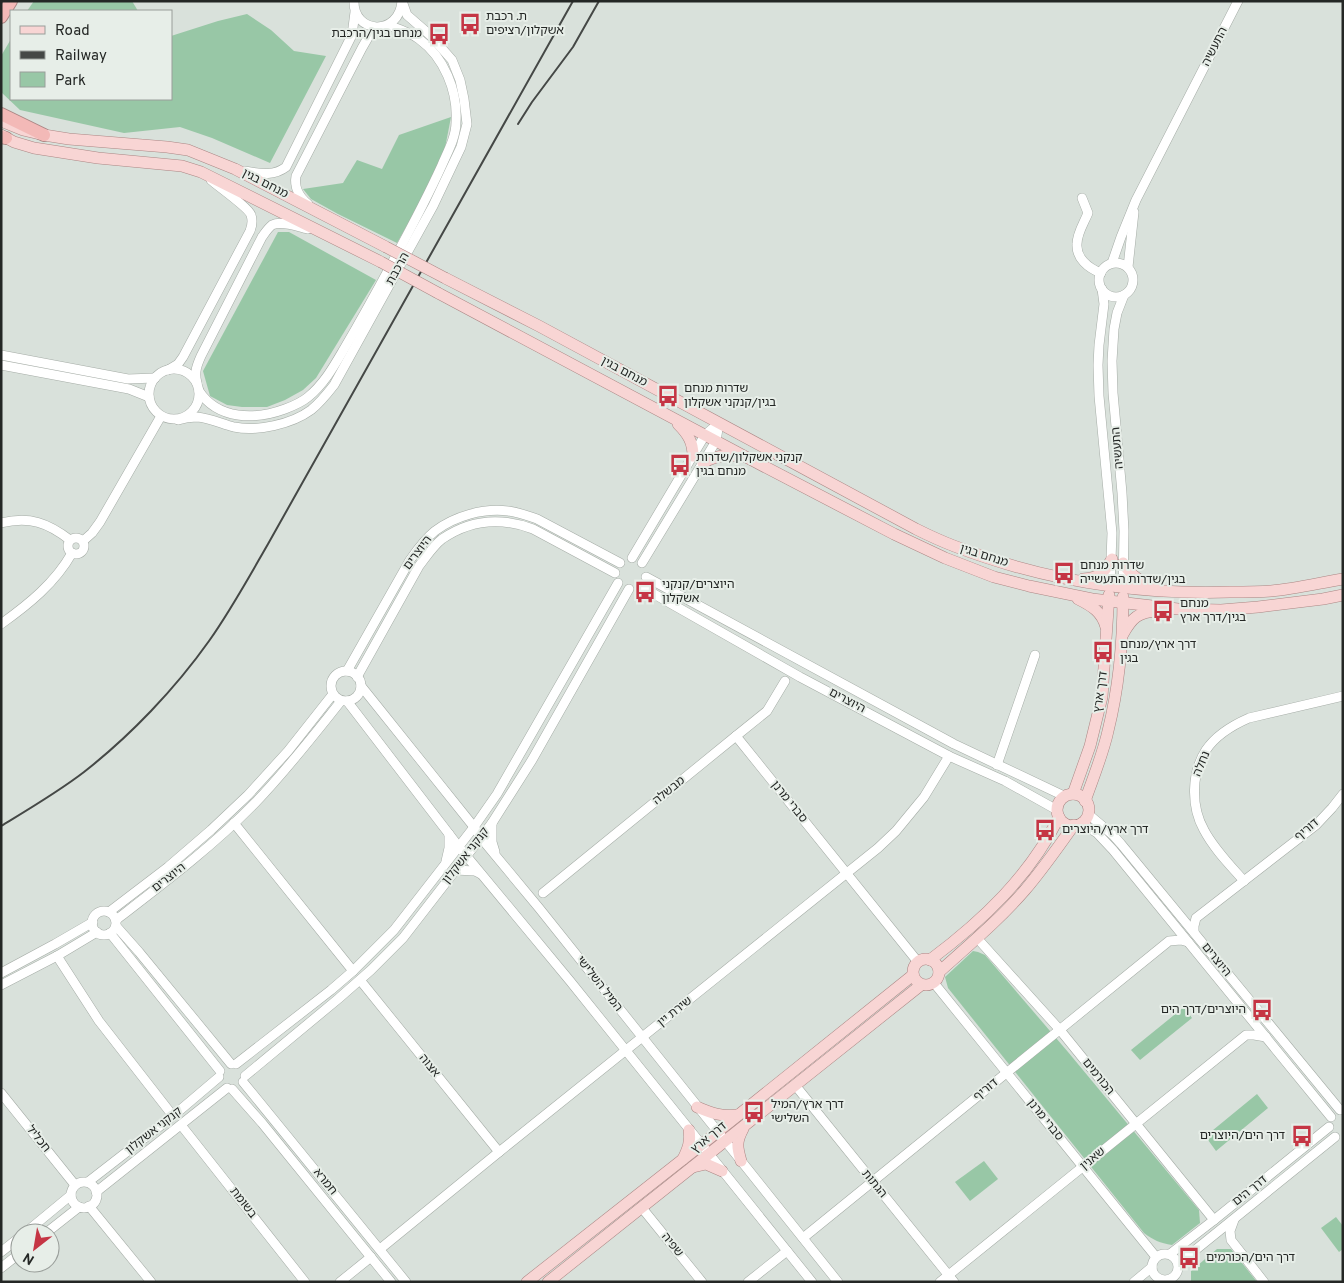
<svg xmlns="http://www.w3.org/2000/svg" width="1344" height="1283" font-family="Overpass,'Noto Sans Hebrew',sans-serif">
<rect width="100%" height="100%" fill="#d9e1db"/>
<g fill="#98c7a6">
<polygon points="34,1 132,1 138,11 27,11"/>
<polygon points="247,14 271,30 294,51 326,56 270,163 212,138 180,127 124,133 20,110 1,92 1,56 11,39 11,99 171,99 171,36 218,21"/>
<polygon points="451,117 445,148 428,188 397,243 338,214 311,199 303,189 343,183 357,160 382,169 399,135"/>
<polygon points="278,232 289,232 376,280 316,378 303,390 285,400 267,407 242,407 227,405 210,396 203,371"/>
<path d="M 973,951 L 978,952 L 985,955 L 1068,1052 L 1199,1210 L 1200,1223 L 1172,1245 C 1160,1243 1153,1240 1144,1233 L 948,988 L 945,977 Z"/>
<polygon points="1184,1007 1192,1018 1140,1060 1131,1050"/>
<polygon points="1257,1094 1268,1108 1216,1151 1208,1140 1210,1138 1207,1135"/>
<polygon points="984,1161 998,1179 970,1201 955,1182"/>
<polygon points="1336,1217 1343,1226 1343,1249 1339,1252 1321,1228"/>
<polygon points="1217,1249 1231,1249 1257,1282 1191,1282 1191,1271"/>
</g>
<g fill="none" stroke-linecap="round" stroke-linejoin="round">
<g stroke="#a5aca6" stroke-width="10">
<g id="minor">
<path d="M 354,1 C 353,34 399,37 402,1"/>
<path d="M 244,171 C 258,173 273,177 286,167 L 352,35 L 355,12"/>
<path d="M 1082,198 L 1088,213 C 1084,223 1077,233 1077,244 C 1076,258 1088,268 1101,273"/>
<path d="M 308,204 C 299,197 294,187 296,176 L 362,48 L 370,34 L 381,27"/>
<circle cx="1116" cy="280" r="17"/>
<polyline points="1112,263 1121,237 1136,200 1238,1"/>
<polyline points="1128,267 1134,212"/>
<polyline points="1102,289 1104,304 1099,345 1098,365 1099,396 1112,533 1110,586"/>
<polyline points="1,355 128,379 155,378"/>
<polyline points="1,365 129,389 149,397"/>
<circle cx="174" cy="394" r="25"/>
<path d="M 168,370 L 178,364 L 183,357 L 250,231 C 252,226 253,221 251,215 C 249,208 219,187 211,180"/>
<path d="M 197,383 C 194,372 197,365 201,356 L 262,237 C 265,233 268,228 272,225 C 282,220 298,227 308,229"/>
<path d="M 199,391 C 218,420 255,420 285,409 C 293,406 302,402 308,397 C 324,384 334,366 344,349 C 361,320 377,291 392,263 C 410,230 427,198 442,165 C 448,151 456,137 456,122 C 458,91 444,57 419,39 C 409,32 399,29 388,25"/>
<path d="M 178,420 C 184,418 191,417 197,417 C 210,418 222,424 234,427 C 257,432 292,424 311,410 C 320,403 327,394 334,385 L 433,206 L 461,147 L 467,124 L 464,99 L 460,80 L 452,60 L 430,35 L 407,15 L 402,1"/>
<path d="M 1,523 C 30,516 48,523 70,540"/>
<circle cx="76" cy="546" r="8"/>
<polyline points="83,541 92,533 100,522 161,416"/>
<polyline points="632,558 705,435 719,423"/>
<polyline points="642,563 716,441 719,423"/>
<polyline points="646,577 954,744 1064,796"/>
<polyline points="640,586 800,677 949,756 1005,781 1057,810"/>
<polyline points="1123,588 1124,531 1122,493 1113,393 1112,361 1114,329 1117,313 1124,295"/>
<path d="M 1,624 C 29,604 55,583 72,553"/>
<circle cx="346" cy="686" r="15"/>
<path d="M 347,671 L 410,560 C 417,550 425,539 435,531 C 455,516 483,508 508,511 C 518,512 528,516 537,519 L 620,563"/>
<path d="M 357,677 L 419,566 C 426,557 433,546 442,539 C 471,519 501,517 533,529 L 615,573"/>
<polyline points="361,686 474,827 481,838 539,908 838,1282"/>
<polyline points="347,701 459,847 570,981 812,1282"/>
<polyline points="736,736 918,962"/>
<polyline points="997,765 1035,655"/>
<polyline points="1088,814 1113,835 1121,844 1340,1110"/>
<polyline points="234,823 353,971"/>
<polyline points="492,823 492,842 495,852"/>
<polyline points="1081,823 1097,833 1113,850 1331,1117"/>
<polyline points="446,861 449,848 449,834"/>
<polyline points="455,870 475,871 481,874"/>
<path d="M 1244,881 C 1230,865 1214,849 1204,830 C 1191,807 1191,773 1206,750 C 1216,735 1233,725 1249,718 L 1343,696"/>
<polyline points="543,893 736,736 767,711 785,681"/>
<circle cx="104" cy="923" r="12"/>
<polyline points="109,912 168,867 211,830 248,795 288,751 333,694"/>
<path d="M 116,920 C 164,883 213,846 255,803 C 286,771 313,736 341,701"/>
<polyline points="116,926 139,952 231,1064"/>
<polyline points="1194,932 1194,926 1196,918 1316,825 1332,808 1343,794"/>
<polyline points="110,933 220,1071"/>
<polyline points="977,938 1060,1030 1214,1220"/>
<polyline points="57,956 99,1021 173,1116"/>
<polyline points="1,973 55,944 93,922"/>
<polyline points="360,980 499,1152"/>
<polyline points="934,983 1156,1257"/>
<polyline points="1,985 57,956 97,932"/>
<polyline points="236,1064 331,990 353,971 394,930 474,827 497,794 618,583"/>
<polyline points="245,1076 338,999 371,970 403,938 492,823 532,760 629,589"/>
<polyline points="243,1082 406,1282"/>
<polyline points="795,1085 954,1282"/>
<polyline points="232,1089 262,1123 391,1282"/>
<polyline points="1,1093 75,1185"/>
<polyline points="181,1125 305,1282"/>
<polyline points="88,1182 173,1116 219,1077"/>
<circle cx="84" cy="1195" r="13"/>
<polyline points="96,1192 227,1088"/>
<polyline points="89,1206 151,1282"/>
<polyline points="642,1208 702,1282"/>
<polyline points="1234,1220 1230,1231 1231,1240 1264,1282"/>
<polyline points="25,1233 71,1195"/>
<polyline points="46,1233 79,1207"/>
<polyline points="803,1238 1169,941 1181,940 1188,942"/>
<polyline points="380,1249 499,1152 878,848 896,831 924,797 949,756"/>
<polyline points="1,1252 20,1237"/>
<circle cx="1165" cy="1267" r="13"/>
<polyline points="1170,1254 1214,1220 1329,1127"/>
<polyline points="1178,1264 1335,1137"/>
<polyline points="1,1268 20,1253"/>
<polyline points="340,1282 371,1257"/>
<polyline points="748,1282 787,1251"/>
<polyline points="940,1282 1246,1035 1254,1035 1266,1037"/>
<polyline points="1134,1282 1152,1267"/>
</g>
</g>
<g stroke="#ab8684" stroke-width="12">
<g id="major">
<polyline points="1,121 23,130 44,135 69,139 167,147 188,150 235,169 386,247"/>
<polyline points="1,135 14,142 34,148 98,158 182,166 201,172 381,262"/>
<path d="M 445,278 L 539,326 L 916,529 C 928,535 941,541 954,546 C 1042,580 1135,595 1230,592 C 1244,592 1258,592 1271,591 C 1295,589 1319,583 1343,579"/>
<polyline points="438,293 746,457 894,534 945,558 994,577 1029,586 1092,599 1178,609 1221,610 1258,607 1323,599 1343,595"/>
<path d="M 678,424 C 688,434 693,442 693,456"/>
<path d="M 703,463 C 714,456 727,454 740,456"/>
<path d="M 1123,563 C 1133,578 1140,581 1157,588"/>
<path d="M 1083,579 C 1099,578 1104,573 1112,559"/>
<path d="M 1078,599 C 1092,606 1102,612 1106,627"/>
<path d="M 1123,634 C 1132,618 1138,612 1157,611"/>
<polyline points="1073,794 1090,746 1102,697 1109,595"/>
<circle cx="1073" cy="810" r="16"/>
<path d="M 1085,801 C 1093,778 1103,754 1108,731 C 1119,687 1123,642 1123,597"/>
<circle cx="926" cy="972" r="13"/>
<path d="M 930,960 C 982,921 1030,876 1059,817"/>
<path d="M 939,972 C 969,945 999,920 1025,890 C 1043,869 1058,847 1074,825"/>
<path d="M 697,1107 C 711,1113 722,1117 738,1115"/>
<path d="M 683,1159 C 688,1149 691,1141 689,1130"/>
<path d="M 741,1161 C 737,1147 736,1142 743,1129"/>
<polyline points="693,1167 706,1164 722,1171"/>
<polyline points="527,1282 701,1145 913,975"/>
<polyline points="548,1282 921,985"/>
</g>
</g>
<g stroke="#ab8684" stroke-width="14">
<g id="highway">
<polyline points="1,17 11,1"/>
<polyline points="1,114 44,135"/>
<polyline points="1,137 6,138"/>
</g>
</g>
<use href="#minor" stroke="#fff" stroke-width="9"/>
<use href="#major" stroke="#f8d5d4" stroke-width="11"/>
<use href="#highway" stroke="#f3b9b7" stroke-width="12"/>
<g stroke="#454846" stroke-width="2">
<polyline points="518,124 532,102 573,47 599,1"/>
<path d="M 1,826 C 29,809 58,792 84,772 C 130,736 175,689 209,641 C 231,610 249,577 268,544 L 573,1"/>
</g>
<g stroke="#ab8684" stroke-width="12" stroke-linecap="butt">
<g id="major-bridge">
<polyline points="386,247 445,278"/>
<polyline points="381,262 438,293"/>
</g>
</g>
<use href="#major-bridge" stroke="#f8d5d4" stroke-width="11"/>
</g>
<defs>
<g id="bus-bare" transform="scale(1.725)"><path d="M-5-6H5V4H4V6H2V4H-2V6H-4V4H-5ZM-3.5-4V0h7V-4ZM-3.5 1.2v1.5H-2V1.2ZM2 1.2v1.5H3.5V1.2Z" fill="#c53544" stroke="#e7eee8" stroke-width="2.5" paint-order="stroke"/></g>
</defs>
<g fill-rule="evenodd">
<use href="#bus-bare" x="470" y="24"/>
<use href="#bus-bare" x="439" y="34"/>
<use href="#bus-bare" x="668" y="396"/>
<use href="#bus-bare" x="680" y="465"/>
<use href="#bus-bare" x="1064" y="573"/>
<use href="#bus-bare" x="645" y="592"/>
<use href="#bus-bare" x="1163" y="611"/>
<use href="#bus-bare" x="1103" y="652"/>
<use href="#bus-bare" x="1045" y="830"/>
<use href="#bus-bare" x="1262" y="1010"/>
<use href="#bus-bare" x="754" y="1112"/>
<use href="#bus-bare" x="1302" y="1136"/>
<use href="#bus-bare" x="1189" y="1258"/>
</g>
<g text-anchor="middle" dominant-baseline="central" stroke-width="4" stroke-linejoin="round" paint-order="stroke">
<g font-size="12" fill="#242725" stroke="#e7eee8" text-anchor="start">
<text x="486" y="17">ת. רכבת<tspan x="486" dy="14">אשקלון/רציפים</tspan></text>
<text x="422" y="34" text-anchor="end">מנחם בגין/הרכבת</text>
<text x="684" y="389">שדרות מנחם<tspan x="684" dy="14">בגין/קנקני אשקלון</tspan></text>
<text x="696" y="458">קנקני אשקלון/שדרות<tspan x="696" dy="14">מנחם בגין</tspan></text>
<text x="1080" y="566">שדרות מנחם<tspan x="1080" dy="14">בגין/שדרות התעשייה</tspan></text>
<text x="662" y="585">היוצרים/קנקני<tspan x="662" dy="14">אשקלון</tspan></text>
<text x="1180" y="604">מנחם<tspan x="1180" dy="14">בגין/דרך ארץ</tspan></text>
<text x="1120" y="645">דרך ארץ/מנחם<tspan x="1120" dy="14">בגין</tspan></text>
<text x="1062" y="830">דרך ארץ/היוצרים</text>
<text x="1246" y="1010" text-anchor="end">היוצרים/דרך הים</text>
<text x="771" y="1105">דרך ארץ/המיל<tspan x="771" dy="14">השלישי</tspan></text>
<text x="1285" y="1136" text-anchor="end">דרך הים/היוצרים</text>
<text x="1206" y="1258">דרך הים/הכורמים</text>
</g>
<g font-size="12" fill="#242725" stroke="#e7eee8">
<text transform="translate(1215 47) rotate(-63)">התעשיה</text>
<text transform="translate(265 184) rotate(27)">מנחם בגין</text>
<text transform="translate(398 269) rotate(-61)">הרכבת</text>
<text transform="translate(624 372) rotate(28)">מנחם בגין</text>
<text transform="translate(1118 448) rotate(-95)">התעשיה</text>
<text transform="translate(418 553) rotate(-53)">היוצרים</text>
<text transform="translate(984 556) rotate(18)">מנחם בגין</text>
<text transform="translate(1101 692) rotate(-82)">דרך ארץ</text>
<text transform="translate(847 701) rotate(28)">היוצרים</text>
<text transform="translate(1202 764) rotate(-68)">נחלה</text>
<text transform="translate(669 791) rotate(-39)">מבשלה</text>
<text transform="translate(789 802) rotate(51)">סברי מרנן</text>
<text transform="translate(1307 830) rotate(-40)">דוריף</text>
<text transform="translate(466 856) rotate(-52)">קנקני אשקלון</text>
<text transform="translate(169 878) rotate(-38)">היוצרים</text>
<text transform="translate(1216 960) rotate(51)">היוצרים</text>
<text transform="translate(599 984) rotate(52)">המיל השלישי</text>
<text transform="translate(675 1012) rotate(-39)">שירת יין</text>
<text transform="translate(429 1066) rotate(51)">אצוה</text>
<text transform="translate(1098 1077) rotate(51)">הכורמים</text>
<text transform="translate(986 1090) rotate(-39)">דוריף</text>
<text transform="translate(1045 1120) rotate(51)">סברי מרנן</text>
<text transform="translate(154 1131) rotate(-38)">קנקני אשקלון</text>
<text transform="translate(709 1138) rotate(-39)">דרך ארץ</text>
<text transform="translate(38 1139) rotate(51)">חכליל</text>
<text transform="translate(1093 1159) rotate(-40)">שאנין</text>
<text transform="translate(325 1182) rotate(51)">חמרא</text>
<text transform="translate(874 1184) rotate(51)">הגתות</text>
<text transform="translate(1250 1191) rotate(-39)">דרך הים</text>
<text transform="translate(243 1203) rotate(52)">בשומת</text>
<text transform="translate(672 1245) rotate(51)">שפיה</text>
</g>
</g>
<rect width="1344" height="1283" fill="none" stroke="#242725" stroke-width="5"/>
<rect x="10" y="10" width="162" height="90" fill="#e7eee8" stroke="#999e9a"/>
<rect x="20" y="26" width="25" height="8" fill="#f8d5d4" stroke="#999e9a"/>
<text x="55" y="35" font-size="15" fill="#242725">Road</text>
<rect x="20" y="51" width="25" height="8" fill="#454846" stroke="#999e9a"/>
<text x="55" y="60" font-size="15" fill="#242725">Railway</text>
<rect x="20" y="72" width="25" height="15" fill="#98c7a6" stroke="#999e9a"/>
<text x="55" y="85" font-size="15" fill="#242725">Park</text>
<g transform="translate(35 1248) rotate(211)"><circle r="24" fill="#e7eee8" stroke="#999e9a"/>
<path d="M0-4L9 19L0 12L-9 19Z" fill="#c53544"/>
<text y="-8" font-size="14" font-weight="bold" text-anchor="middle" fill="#242725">N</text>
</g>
</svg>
